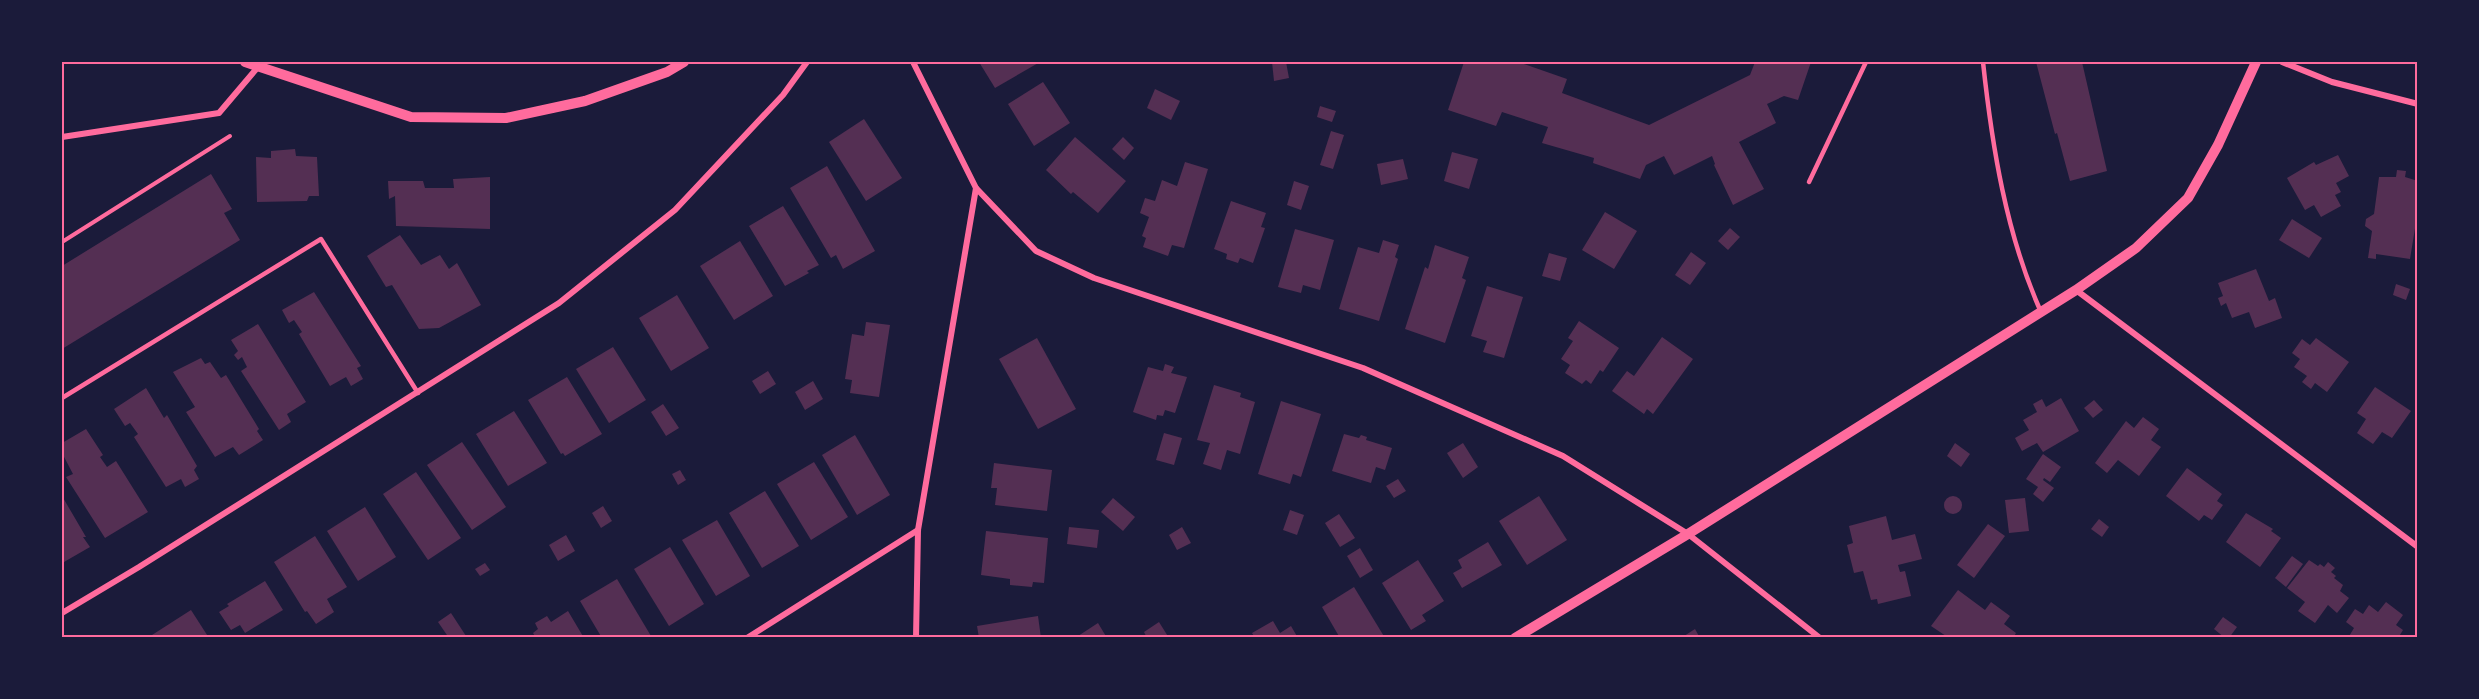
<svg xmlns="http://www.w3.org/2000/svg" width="2479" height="699" font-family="Commissioner,sans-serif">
<rect width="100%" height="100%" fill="#1b1b3a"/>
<g fill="#542f53">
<polygon points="979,62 1040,62 995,88"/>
<polygon points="1272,62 1286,62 1289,78 1274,81"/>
<polygon points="1464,62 1518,62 1567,79 1562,93 1649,125 1750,75 1755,62 1811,62 1798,100 1784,96 1767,104 1776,123 1739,142 1764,189 1733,205 1714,165 1715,164 1712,156 1674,175 1664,156 1646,165 1640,179 1593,163 1594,158 1542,143 1548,127 1502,112 1496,126 1448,110"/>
<polygon points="2036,62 2082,62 2107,171 2070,181 2057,133 2055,134"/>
<polygon points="1043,82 1070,123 1034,146 1008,104"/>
<polygon points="1155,89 1180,101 1171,120 1147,108"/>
<polygon points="1320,106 1336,111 1332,122 1317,117"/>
<polygon points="864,119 902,178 866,201 829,142"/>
<polygon points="1331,131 1344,135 1333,169 1320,165"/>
<polygon points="1075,137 1126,181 1098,213 1073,192 1071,194 1046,170"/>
<polygon points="1123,137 1134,148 1124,160 1112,149"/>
<polygon points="295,149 296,156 317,157 319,196 309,196 307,201 257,202 256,157 271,158 271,151"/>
<polygon points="1452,152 1478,159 1469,189 1444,181"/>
<polygon points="2338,155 2349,176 2336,183 2341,192 2335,195 2341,206 2321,217 2314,205 2305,210 2287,178 2314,162 2316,165"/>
<polygon points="1403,159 1408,179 1381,185 1377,164"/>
<polygon points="1185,162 1208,169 1184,248 1172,245 1168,256 1143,247 1146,238 1142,236 1149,217 1140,213 1145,198 1155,201 1162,180 1177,186"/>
<polygon points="827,166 875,251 843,269 836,255 831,258 790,188"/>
<polygon points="2397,170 2406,171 2405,177 2418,181 2418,210 2410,259 2376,254 2376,259 2368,258 2372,231 2365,226 2366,219 2374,214 2379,177 2396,177"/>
<polygon points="211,174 232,209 224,213 240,240 62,349 62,266"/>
<polygon points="490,177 490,229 396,226 395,196 389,199 388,181 423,181 425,188 454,188 453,179"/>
<polygon points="1294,181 1309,186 1301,210 1287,205"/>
<polygon points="1231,201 1266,213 1261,227 1265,228 1253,263 1240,258 1238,263 1226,259 1227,254 1214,249"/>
<polygon points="783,206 819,265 807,271 809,273 785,286 749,226"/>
<polygon points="1605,212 1637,231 1614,269 1582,250"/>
<polygon points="2292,219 2322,238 2309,258 2279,240"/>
<polygon points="1730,228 1740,237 1728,250 1718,241"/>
<polygon points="1295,229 1334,240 1320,290 1303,285 1301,293 1278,287"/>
<polygon points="400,235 421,265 440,255 449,269 457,263 481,305 439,328 419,329 392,285 386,287 367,256"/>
<polygon points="1383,240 1399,245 1395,257 1398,259 1379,321 1339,309 1358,247 1379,253"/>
<polygon points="740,241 773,296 734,320 700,266"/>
<polygon points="1435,245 1469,257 1462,278 1466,280 1445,343 1405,329 1425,267 1428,269"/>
<polygon points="1691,252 1706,263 1690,285 1675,275"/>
<polygon points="1549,253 1567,258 1560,281 1542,276"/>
<polygon points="2256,269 2269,301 2275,298 2282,318 2255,328 2249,312 2232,318 2226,303 2221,306 2218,298 2223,296 2218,283"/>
<polygon points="2396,284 2410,289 2406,300 2393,295"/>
<polygon points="1487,286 1523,297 1504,358 1483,352 1487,341 1471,336"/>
<polygon points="314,292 361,366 357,368 363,379 351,386 346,377 330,386 299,334 302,332 294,320 289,323 282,310"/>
<polygon points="677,295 709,348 671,371 639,318"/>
<polygon points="1579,321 1619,348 1603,372 1600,370 1591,384 1586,380 1582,384 1565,373 1570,365 1561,359 1573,341 1568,338"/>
<polygon points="866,322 890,325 879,397 850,393 852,380 845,379 852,334 864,336"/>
<polygon points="258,324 306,402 287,414 291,422 279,430 241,371 247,367 242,357 238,360 234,355 238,351 231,340"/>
<polygon points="1662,337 1693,359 1653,414 1647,409 1644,414 1612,391 1627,371 1634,376"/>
<polygon points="1037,338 1076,409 1038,429 999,359"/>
<polygon points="2316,338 2349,362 2327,392 2315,383 2311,389 2302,382 2307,376 2294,367 2300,359 2292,353 2302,339 2310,345"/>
<polygon points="613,347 646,400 609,423 576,369"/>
<polygon points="201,358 205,364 210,362 221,378 226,375 259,429 257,431 263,440 239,455 233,447 215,457 186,412 195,407 173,372"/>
<polygon points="1165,364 1174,367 1171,373 1187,377 1175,413 1165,410 1163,416 1157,415 1156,420 1133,412 1148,367 1163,371"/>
<polygon points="768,371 776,384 760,394 752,381"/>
<polygon points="567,377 602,434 565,456 563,453 561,454 528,400"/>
<polygon points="813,381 823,399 805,410 795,392"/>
<polygon points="1214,385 1241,393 1240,397 1255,402 1240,454 1227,450 1221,470 1203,464 1210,443 1197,440"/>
<polygon points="2375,387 2411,411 2392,438 2382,432 2373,444 2357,433 2366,419 2357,413"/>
<polygon points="146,388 164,418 167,415 197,466 194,470 199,479 185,487 181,479 166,487 134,437 138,434 130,423 125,426 114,409"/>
<polygon points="2061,398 2079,431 2043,452 2037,443 2022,451 2015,438 2029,430 2023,420 2037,412 2033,404 2042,399 2046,407"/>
<polygon points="2094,400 2103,410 2093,418 2084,408"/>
<polygon points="1281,401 1321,414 1301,477 1293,474 1290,484 1258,474"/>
<polygon points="663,404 679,428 666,436 651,412"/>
<polygon points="514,411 547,463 508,486 476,434"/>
<polygon points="2143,417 2159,429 2151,440 2161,447 2139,476 2118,460 2107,473 2095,463 2126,421 2134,428"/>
<polygon points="86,429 103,455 100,457 107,467 116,461 148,512 105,538 66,477 73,474 62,453 62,443"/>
<polygon points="1164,433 1182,438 1174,465 1156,460"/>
<polygon points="1344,434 1359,438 1361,435 1367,437 1366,440 1392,448 1385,470 1376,467 1371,483 1332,471"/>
<polygon points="855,435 890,495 857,515 822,455"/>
<polygon points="462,442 506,507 472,530 427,465"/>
<polygon points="1463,443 1478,467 1463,478 1447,453"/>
<polygon points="1955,443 1970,454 1961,467 1947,456"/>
<polygon points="2043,454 2061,467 2050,482 2044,478 2043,480 2054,488 2043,502 2033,494 2038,487 2026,479"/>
<polygon points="814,462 848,517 811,540 777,484"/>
<polygon points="994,463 1052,470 1047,511 995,505 997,488 991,488"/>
<polygon points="2187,468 2222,494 2217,501 2223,505 2212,520 2204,515 2199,521 2166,496"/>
<polygon points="680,470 686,480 678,485 672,474"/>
<polygon points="416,472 461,538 428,560 383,494"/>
<polygon points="1398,479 1406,491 1394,498 1386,486"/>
<polygon points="765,491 799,546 762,568 729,513"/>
<circle cx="1953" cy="505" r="9"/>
<polygon points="62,496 86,537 83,537 90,547 64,562 62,558"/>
<polygon points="1539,496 1567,540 1527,565 1499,521"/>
<polygon points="1113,498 1135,517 1123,531 1101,512"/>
<polygon points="2025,498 2029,531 2009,533 2005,500"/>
<polygon points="603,506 612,521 601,528 592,513"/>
<polygon points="365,507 396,557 358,581 327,531"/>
<polygon points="1290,510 1304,515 1297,535 1283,530"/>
<polygon points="2246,513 2273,529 2271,531 2281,538 2260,567 2226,542"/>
<polygon points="1339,514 1355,538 1340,547 1325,523"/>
<polygon points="1886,516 1892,540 1915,534 1922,559 1898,565 1900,572 1905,571 1911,596 1878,604 1877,599 1871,600 1863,571 1854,573 1847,545 1853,543 1849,526"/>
<polygon points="2099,519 2109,527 2102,537 2091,529"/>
<polygon points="717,520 750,576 716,596 682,540"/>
<polygon points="1988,524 2005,536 1974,578 1957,565"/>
<polygon points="1069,527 1099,530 1097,548 1067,544"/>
<polygon points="1182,527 1191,543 1177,550 1169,535"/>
<polygon points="986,531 1048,538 1044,583 1033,582 1032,587 1010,585 1010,579 981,575"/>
<polygon points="566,535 575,551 558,561 549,545"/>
<polygon points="315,536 347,587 327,599 334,612 316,624 307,611 305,612 274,562"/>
<polygon points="1488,542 1502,565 1462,588 1453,573 1462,568 1458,560"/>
<polygon points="670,547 704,604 669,626 634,569"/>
<polygon points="1360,548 1373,570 1360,578 1347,556"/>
<polygon points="2292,556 2303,564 2286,587 2275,578"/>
<polygon points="1418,560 1444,601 1422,615 1426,621 1411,630 1382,583"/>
<polygon points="2309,560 2318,566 2320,564 2324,567 2328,562 2335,568 2331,572 2336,576 2334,578 2343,585 2340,591 2349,598 2337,613 2328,605 2315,623 2298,611 2305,602 2287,588"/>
<polygon points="485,563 490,570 480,576 475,569"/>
<polygon points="617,579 651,636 649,638 602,638 580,601"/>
<polygon points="265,581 283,610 245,633 240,625 231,630 219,612 229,606 227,604"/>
<polygon points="1354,587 1385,638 1340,638 1322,607"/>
<polygon points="1958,590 1985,610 1991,602 2010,616 2004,624 2016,633 2013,638 1949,638 1931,626"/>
<polygon points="2386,602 2403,615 2396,625 2403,630 2398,638 2348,638 2354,628 2346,622 2355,609 2363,614 2369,605 2378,612"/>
<polygon points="191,610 209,638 153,638 152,635"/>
<polygon points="568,611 584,638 536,638 533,633 538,629 535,623 547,616 551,622"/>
<polygon points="451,613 466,636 463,638 449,638 438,622"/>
<polygon points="1038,616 1041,638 979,638 977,626"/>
<polygon points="2223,617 2237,627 2229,638 2225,638 2214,629"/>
<polygon points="1273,621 1280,633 1291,626 1298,638 1255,638 1252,633"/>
<polygon points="1159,622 1169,638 1147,638 1144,632"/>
<polygon points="1098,623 1107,638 1075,638"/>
<polygon points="1695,629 1700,638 1681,638"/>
</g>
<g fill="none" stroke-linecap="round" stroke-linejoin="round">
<polyline stroke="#ff6b9d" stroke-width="4" points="62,242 230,136"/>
<g stroke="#ff6b9d" stroke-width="4.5">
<path d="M 1983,62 C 1992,146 2006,234 2041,312"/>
<polyline points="1809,182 1866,62"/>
<polyline points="62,398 321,239 418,393"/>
</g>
<g stroke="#ff6b9d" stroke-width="6">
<polyline points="913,62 976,188 918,530 916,638"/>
<polyline points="2282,62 2332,82 2418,104"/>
<polyline points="62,137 219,113 258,67"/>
<polyline points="976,188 1036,251 1094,278 1363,368 1563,456 1688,534 1820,638"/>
<polyline points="2076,290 2418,547"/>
<polyline points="62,613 139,567 559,303 675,210 783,95 807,62"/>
<polyline points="747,638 918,530"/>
</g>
<g stroke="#ff6b9d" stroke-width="10">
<polyline points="245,62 411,117 506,118 585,101 667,72 684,62"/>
<polyline points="1515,638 1688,534 2076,290 2136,248 2188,198 2218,145 2256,62"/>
</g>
</g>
<rect width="2479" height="699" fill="none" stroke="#1b1b3a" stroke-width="126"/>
<rect x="63" y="63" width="2353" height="573" fill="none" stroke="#ff6b9d" stroke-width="2"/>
</svg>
